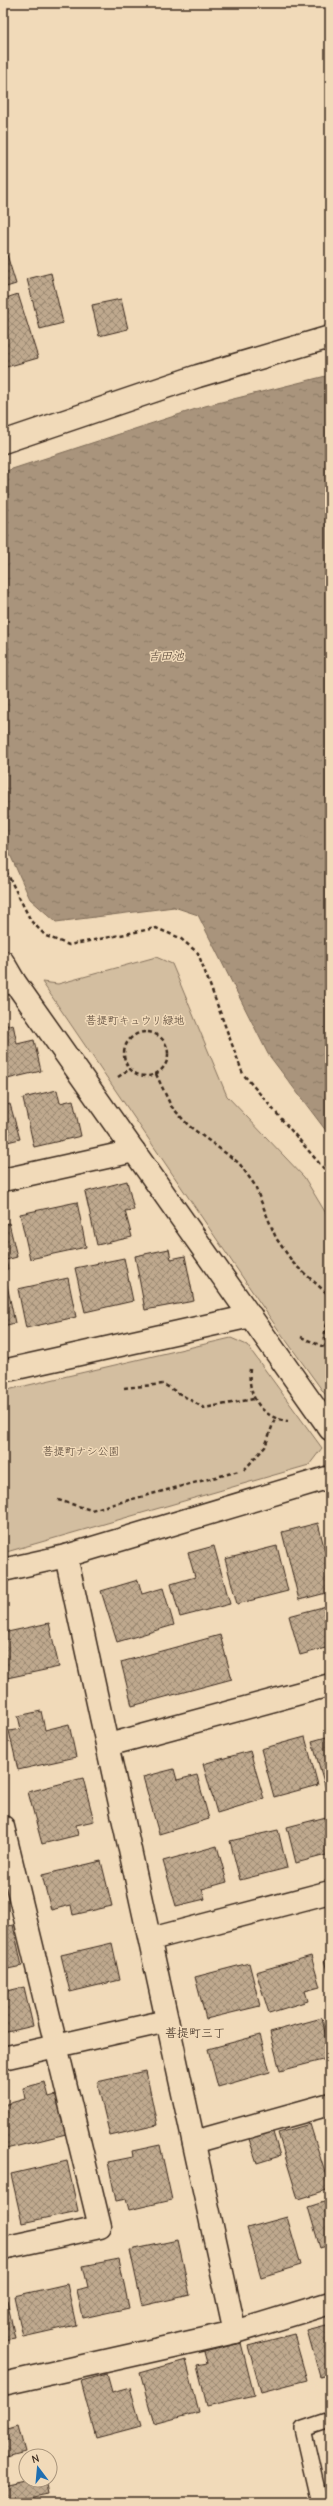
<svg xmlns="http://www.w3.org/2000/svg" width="333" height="2506" font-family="'Comic Neue','Klee One',sans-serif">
<defs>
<pattern id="water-ripples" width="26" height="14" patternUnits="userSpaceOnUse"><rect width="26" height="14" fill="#a9947c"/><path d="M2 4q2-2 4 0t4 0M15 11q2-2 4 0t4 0" fill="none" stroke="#8b7965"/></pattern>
<pattern id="building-cross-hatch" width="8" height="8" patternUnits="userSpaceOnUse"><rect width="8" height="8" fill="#bfa98e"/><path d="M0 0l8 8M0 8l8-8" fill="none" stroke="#9c8a73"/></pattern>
</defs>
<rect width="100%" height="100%" fill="#f1dab9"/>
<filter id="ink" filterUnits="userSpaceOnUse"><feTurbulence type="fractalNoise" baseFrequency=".025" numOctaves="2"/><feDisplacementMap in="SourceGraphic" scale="8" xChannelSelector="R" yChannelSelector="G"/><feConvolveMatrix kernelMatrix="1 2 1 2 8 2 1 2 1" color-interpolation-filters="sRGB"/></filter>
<g filter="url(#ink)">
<g fill="#d3bea0" stroke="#87745f">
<polygon points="156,957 172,964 227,1096 304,1177 330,1220 330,1401 275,1325 42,982 58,984"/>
<polygon points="231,1338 247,1345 322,1448 309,1465 3,1553 3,1391"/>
</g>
<polygon fill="url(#water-ripples)" stroke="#7d6a56" points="330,375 330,1136 268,1054 198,915 174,907 56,922 30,899 3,839 3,472 205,406"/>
<g fill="url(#building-cross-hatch)" stroke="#3b2a1e">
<polygon points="7,255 16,284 3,288 3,256"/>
<polygon points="51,273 63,323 40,329 27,279"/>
<polygon points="18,294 38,358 3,368 3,299"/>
<polygon points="121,299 128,329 99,336 92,305"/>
<polygon points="13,1024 17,1044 34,1040 41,1071 3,1080 3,1026"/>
<polygon points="57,1090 60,1103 73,1100 81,1136 34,1147 23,1098"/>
<polygon points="10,1104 20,1139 3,1143 3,1106"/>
<polygon points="127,1181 134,1210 125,1211 132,1237 97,1245 85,1192"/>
<polygon points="77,1202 86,1247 30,1259 20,1214"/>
<polygon points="9,1223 17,1257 6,1260 8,1269 3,1270 3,1224"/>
<polygon points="169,1249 171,1259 185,1256 194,1301 145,1310 135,1256"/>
<polygon points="124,1258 133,1301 85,1312 75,1268"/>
<polygon points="68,1278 76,1317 26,1328 18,1289"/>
<polygon points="7,1285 15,1323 3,1326 3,1286"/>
<polygon points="318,1523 330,1571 330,1592 299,1600 282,1532"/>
<polygon points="214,1546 230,1604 180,1617 171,1584 195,1577 188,1553"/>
<polygon points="277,1546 288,1591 237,1604 225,1559"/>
<polygon points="138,1580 142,1594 163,1588 174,1625 117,1642 101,1591"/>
<polygon points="330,1605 330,1650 329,1647 300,1655 289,1616"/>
<polygon points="49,1623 59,1667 7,1678 3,1660 3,1633"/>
<polygon points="220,1635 232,1679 132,1706 121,1662"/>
<polygon points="41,1711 45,1730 69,1724 76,1757 18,1770 9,1731 21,1729 18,1716"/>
<polygon points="330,1736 330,1788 326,1789 312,1741"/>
<polygon points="305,1737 318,1785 274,1797 261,1749"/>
<polygon points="250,1751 264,1799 217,1813 203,1764"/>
<polygon points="174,1769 177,1780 197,1775 209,1819 159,1834 143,1777"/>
<polygon points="83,1778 94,1821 76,1825 78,1835 42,1844 28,1792"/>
<polygon points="330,1816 330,1854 296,1863 287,1827"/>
<polygon points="278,1830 287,1868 240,1880 230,1841"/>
<polygon points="217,1846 227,1882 202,1889 205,1899 176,1906 163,1861"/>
<polygon points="101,1861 112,1906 73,1915 71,1905 51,1910 42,1875"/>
<polygon points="13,1925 22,1966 3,1970 3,1927"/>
<polygon points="112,1943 120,1980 70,1992 61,1955"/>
<polygon points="311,1956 320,1987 305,1991 308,2001 269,2013 256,1972"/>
<polygon points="330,1958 330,1981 324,1960"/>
<polygon points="249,1963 260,2006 206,2019 195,1977"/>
<polygon points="24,1987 33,2026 3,2033 3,1992"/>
<polygon points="322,2018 330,2058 280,2071 270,2032"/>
<polygon points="260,2035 270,2072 218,2087 208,2049"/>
<polygon points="146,2071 157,2125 110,2136 97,2082"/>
<polygon points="45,2082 49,2097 56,2095 66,2134 6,2149 3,2136 3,2105 25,2099 23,2088"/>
<polygon points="310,2124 330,2189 298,2199 278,2133"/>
<polygon points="272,2129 280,2156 257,2163 248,2136"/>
<polygon points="160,2145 172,2200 129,2210 126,2199 116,2201 108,2162 133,2157 132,2151"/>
<polygon points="67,2161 78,2211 22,2223 11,2174"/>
<polygon points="3,2198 7,2214 3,2215"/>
<polygon points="330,2200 330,2245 320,2248 308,2207"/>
<polygon points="287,2217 301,2265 261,2277 247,2228"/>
<polygon points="178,2240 190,2295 142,2306 130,2250"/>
<polygon points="119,2259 129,2308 83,2318 77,2290 88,2287 83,2266"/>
<polygon points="67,2284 76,2325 23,2337 14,2296"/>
<polygon points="7,2300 15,2338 3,2340 3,2301"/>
<polygon points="330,2324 330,2374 320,2377 307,2330"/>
<polygon points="294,2334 307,2380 261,2392 248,2346"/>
<polygon points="241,2343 254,2395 207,2406 197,2365 207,2363 204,2352"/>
<polygon points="186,2360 199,2412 154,2424 140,2373"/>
<polygon points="107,2374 112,2392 130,2387 141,2426 96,2438 81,2381"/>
<polygon points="3,2411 8,2429 18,2426 25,2452 3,2458"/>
<polygon points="26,2480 45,2480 48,2494 3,2503 3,2485"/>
</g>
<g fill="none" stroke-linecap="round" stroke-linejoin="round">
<g stroke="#3b2a1e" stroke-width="18">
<polyline id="service" points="320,2503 303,2429 330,2420"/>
</g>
<g stroke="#3b2a1e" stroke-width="25">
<g id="minor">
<polyline points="3,962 14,981"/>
<polyline points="3,984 14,981 330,1429"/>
<polyline points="3,1180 134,1151"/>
<polyline points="3,1371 251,1316"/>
<polyline points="66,1556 235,2332"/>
<polyline points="3,1570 66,1556 330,1477"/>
<polyline points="108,1745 330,1685"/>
<polyline points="3,1827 100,2227 3,2248"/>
<polyline points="151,1939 330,1892"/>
<polyline points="3,2058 167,2021"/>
<polyline points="194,2142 330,2104"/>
<polyline points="3,2384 235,2332 330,2303"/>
</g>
</g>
<g stroke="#3b2a1e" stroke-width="25">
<polyline id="tertiary" points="3,442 198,376 330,337"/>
</g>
<g stroke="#3b2a1e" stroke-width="2.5" stroke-dasharray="4 3" stroke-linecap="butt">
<polyline points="3,865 31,921 46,936 69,945 156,928 180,938 198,953 243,1074 325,1170 330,1179"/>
<circle cx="146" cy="1054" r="22"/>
<polyline points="156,1074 171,1106 189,1126 239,1163 254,1184 276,1238 294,1264 330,1296"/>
<polyline points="118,1077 130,1069"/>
<path d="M 330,1317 C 324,1329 322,1342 330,1354"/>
<polyline points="301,1337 326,1348"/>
<path d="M 250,1369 C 247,1395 261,1418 288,1421"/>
<polyline points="124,1388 163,1384 204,1408 254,1399"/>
<polyline points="244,1470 265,1447 275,1418"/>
<polyline points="58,1500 91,1510 239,1471"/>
</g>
<use href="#service" stroke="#f1dab9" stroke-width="15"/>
<use href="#minor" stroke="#f1dab9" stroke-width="22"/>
<use href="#tertiary" stroke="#f1dab9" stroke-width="22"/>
</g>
</g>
<g text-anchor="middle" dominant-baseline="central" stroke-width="3" stroke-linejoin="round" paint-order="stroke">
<g font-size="11" fill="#524032" stroke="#f1dab9">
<text x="135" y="1020">菩提町キュウリ緑地</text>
<text x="81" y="1451">菩提町ナシ公園</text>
</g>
<g font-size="12" font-style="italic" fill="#564436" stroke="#f1dab9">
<text x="166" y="656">吉田池</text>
</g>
<g font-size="12" fill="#3b2a1e" stroke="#f1dab9">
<text x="195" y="2033">菩提町三丁</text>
</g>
</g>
<rect width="333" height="2506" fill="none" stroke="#f1dab9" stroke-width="16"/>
<rect x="8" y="8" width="317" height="2490" fill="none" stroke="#3b2a1e" stroke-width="1.5" filter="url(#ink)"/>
<g transform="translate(38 2468) rotate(344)"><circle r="19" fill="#f1dab9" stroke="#a8947b"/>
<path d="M0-3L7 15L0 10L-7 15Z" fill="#1f6fb2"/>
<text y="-6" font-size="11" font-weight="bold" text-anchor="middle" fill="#3b2a1e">N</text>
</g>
</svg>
